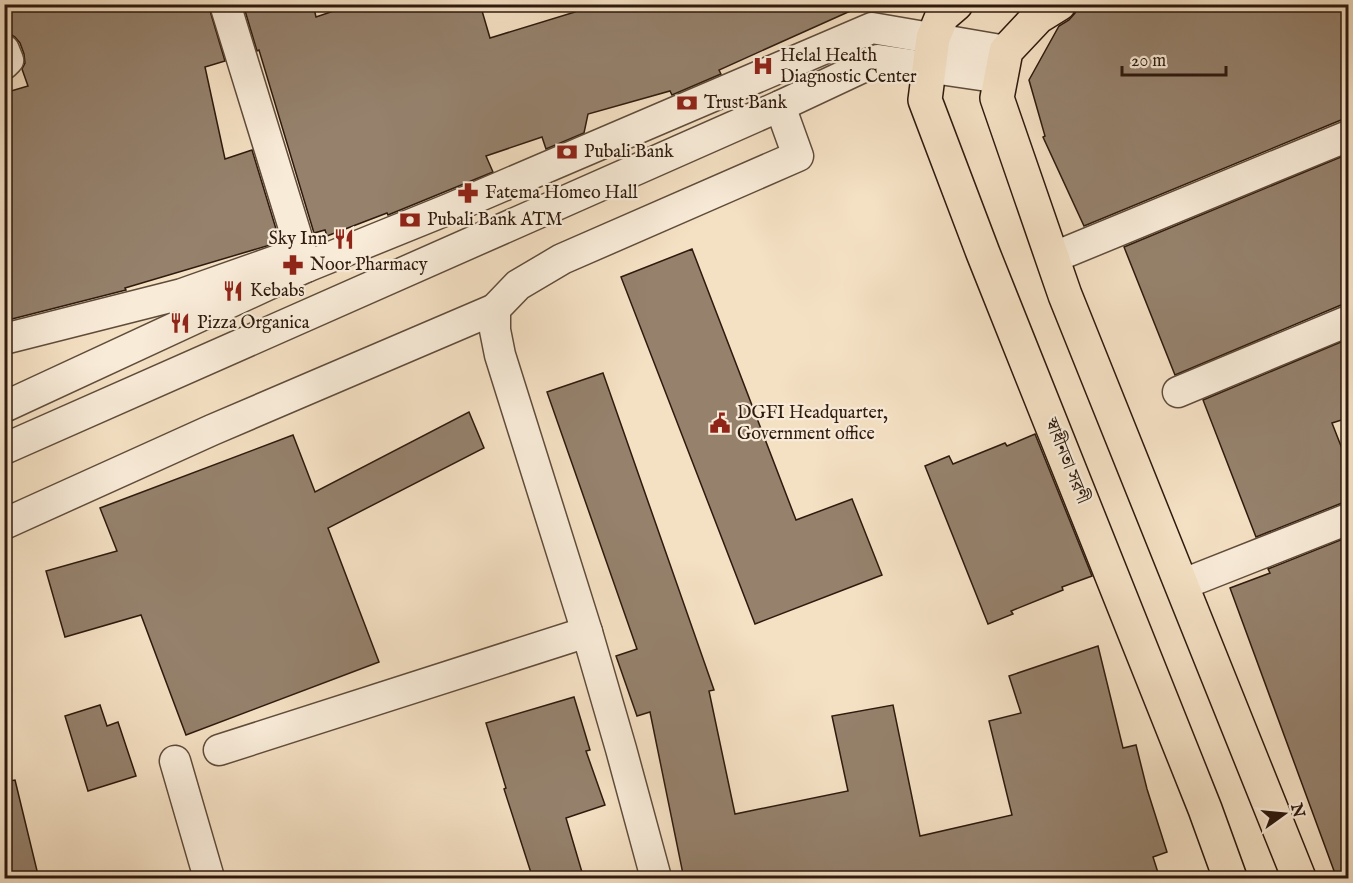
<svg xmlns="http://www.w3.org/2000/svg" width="1353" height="883" font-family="'IM FELL English','Noto Serif Bengali',serif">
<rect width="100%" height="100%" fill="#f4e0c3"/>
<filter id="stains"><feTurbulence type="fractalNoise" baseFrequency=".00333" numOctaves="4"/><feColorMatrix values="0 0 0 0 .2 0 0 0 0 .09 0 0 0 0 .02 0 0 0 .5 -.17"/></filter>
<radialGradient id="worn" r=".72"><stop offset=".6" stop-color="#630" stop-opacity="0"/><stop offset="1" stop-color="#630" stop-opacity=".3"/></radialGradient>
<g fill="#95816c" stroke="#2e1a0e" stroke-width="1.5">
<polygon points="4,4 208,4 225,61 205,67 225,159 252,150 280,242 125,288 126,290 4,321 4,93 28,86 22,69 25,63 24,54 20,43 15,37 10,34 4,18"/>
<polygon points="243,4 313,4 316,17 354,4 480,4 490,38 575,12 573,4 866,4 719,70 721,74 672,95 670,91 588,114 584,133 546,149 542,137 486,156 493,172 388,215 387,213 327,236 325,230 314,233 259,50 257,51"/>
<polygon points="1083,4 1348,4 1348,119 1341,120 1084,226 1043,137 1045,136 1029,80 1059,26 1069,20 1075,13 1077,7"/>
<polygon points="1348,154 1348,304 1341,305 1175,375 1124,247"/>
<polygon points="692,249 796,520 852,499 882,575 755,624 621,277"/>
<polygon points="1348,339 1348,418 1332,423 1348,464 1348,502 1342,503 1256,537 1203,400"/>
<polygon points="603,373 714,690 709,691 735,814 848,791 832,716 893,705 920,836 1012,815 989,721 1021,713 1009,676 1098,646 1123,748 1136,745 1147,789 1167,852 1153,857 1160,879 684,879 650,712 637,716 616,656 637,649 547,392"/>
<polygon points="469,412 484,448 328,528 379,662 186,735 141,615 65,637 46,571 117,551 100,508 293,435 315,492"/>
<polygon points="1035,434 1092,576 1062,587 1063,590 1011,611 1013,614 988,624 925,466 949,456 953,464 1005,443 1007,446"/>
<polygon points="1348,537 1348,879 1337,879 1230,588 1270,573 1268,569"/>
<polygon points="574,697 590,750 586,751 605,805 566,818 584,879 533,879 504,789 506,788 486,723"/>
<polygon points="100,705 107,726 118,722 136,776 88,791 65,716"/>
<polygon points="15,780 39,879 4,879 4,782"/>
</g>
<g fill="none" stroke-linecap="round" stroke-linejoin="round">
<g stroke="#604c3b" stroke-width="33">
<g id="street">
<polyline points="225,4 306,267"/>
<polyline points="4,50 8,60 4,64"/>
<polyline points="1052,258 1348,136"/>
<polyline points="4,339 182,294 284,258"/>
<polyline points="1178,392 1348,321"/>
<polyline points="4,407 306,267 449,209 872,28 1006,51"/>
<polyline points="4,449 780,106 878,60 1001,78"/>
<polyline points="4,524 212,430 495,309"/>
<polyline points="1181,585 1348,519"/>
<polyline points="219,750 587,632"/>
<polyline points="175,761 209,878"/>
<polyline points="656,878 621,749 587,632 500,355 495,330 495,309 518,285 562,259 798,156 780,106"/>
</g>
</g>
<g stroke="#2e1a0e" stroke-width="36">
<g id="primary">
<polyline points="956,4 942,16 933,38 925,100 983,253 1205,809 1230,878"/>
<polyline points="1059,4 1038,17 1006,51 997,98 1065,295 1299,878"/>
</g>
</g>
<use href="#street" stroke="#f8ebd8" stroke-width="30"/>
<use href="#primary" stroke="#f4e0c3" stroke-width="33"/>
</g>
<defs>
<g id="hospital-bare" transform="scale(1.62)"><path d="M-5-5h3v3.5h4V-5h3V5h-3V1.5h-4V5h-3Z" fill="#8f2418" stroke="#f8ebd8" stroke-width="2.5" paint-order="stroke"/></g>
<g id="bank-bare" transform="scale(1.62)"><path d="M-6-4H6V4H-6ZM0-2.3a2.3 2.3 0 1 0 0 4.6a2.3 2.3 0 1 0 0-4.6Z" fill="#8f2418" stroke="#f8ebd8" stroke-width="2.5" paint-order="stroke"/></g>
<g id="pharmacy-bare" transform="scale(1.62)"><path d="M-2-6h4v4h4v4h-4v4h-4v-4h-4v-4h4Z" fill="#8f2418" stroke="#f8ebd8" stroke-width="2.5" paint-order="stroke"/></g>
<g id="restaurant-bare" transform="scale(1.62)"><path d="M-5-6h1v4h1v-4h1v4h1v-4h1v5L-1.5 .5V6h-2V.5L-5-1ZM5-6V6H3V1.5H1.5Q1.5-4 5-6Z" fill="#8f2418" stroke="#f8ebd8" stroke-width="2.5" paint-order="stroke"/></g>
<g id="civic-bare" transform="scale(1.62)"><path d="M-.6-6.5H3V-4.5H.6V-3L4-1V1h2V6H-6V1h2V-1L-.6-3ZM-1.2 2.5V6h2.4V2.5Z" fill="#8f2418" stroke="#f8ebd8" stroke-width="2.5" paint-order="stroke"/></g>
</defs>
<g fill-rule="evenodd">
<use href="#hospital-bare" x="763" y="66"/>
<use href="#bank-bare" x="687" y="103"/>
<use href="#bank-bare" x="567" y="152"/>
<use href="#pharmacy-bare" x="468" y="193"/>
<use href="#bank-bare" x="410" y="220"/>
<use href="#restaurant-bare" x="344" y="239"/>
<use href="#pharmacy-bare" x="293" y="265"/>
<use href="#restaurant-bare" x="233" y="291"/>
<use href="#restaurant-bare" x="180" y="323"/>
<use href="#civic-bare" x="720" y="423"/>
</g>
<g text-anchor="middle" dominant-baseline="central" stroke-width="4.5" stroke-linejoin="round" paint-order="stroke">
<g font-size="18" fill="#2e1a0e" stroke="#f8ebd8" text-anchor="start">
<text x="780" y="56">Helal Health<tspan x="780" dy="21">Diagnostic Center</tspan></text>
<text x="704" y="103">Trust Bank</text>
<text x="584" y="152">Pubali Bank</text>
<text x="485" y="193">Fatema Homeo Hall</text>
<text x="427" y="220">Pubali Bank ATM</text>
<text x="327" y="239" text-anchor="end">Sky Inn</text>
<text x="310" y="265">Noor Pharmacy</text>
<text x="250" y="291">Kebabs</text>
<text x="197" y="323">Pizza Organica</text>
<text x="737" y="413">DGFI Headquarter,<tspan x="737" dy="21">Government office</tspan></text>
</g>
<g font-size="18" fill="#2e1a0e" stroke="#f8ebd8">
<text transform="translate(1066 461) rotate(68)">স্বাধীনতা সরণী</text>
</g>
</g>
<rect width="1353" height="883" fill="none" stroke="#f4e0c3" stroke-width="24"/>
<rect x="6" y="6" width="1341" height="871" fill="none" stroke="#2e1a0e" stroke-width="3"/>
<rect x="12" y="12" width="1329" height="859" fill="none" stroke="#2e1a0e" stroke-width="1.5"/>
<g transform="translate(1284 814) rotate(75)" stroke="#f8ebd8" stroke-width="4.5" paint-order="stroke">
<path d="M0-4.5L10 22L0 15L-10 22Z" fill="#2e1a0e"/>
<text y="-9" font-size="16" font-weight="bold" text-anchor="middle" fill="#2e1a0e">N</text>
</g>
<path d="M1122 66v9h104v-9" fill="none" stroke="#2e1a0e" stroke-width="3"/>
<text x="1131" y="66" font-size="18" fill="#2e1a0e" stroke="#f8ebd8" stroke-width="4.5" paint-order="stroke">20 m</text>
<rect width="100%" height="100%" filter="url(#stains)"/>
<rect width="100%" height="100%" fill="url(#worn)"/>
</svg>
